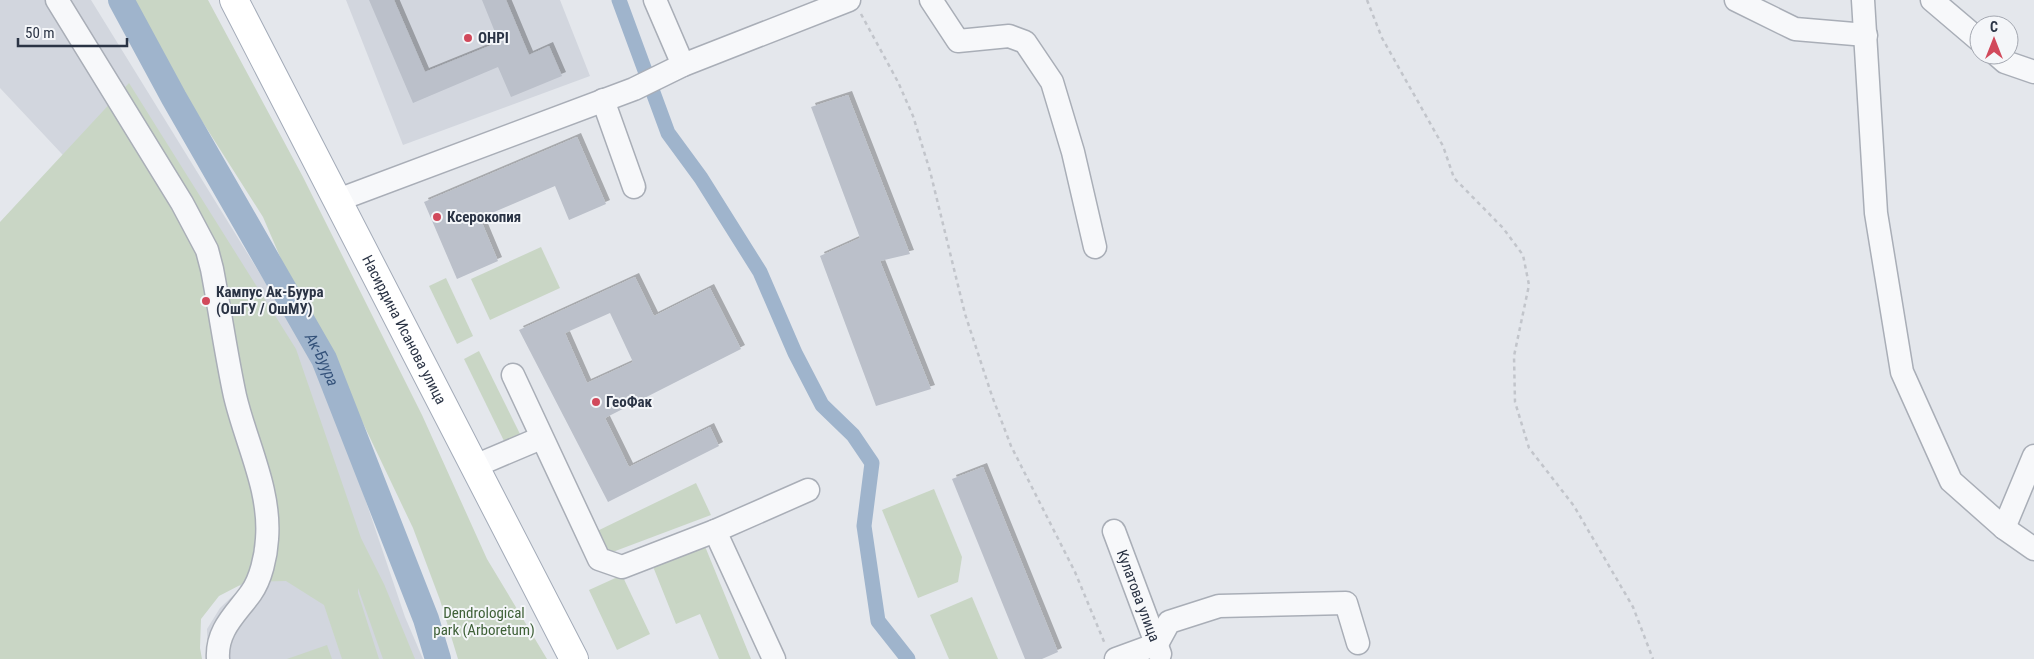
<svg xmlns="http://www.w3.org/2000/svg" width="2034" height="659" font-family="'Roboto Condensed',sans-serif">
<defs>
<filter id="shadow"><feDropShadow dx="4" dy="-4" stdDeviation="0" flood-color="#0004"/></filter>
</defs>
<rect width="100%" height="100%" fill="#e4e7ec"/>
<g fill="#d2d6de">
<polygon points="0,0 91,0 317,366 356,472 405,617 423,659 208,659 207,629 220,608 241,588 184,471 76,169 0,88"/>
<polygon points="346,0 560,0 590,76 403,145"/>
</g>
<g fill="#c9d6c5">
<polygon points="125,0 208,0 303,177 422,415 487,559 547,659 458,659 440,600 413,528 341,377 306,317 263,217"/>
<polygon points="129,83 296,349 361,538 384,584 415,659 383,659 358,588 358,593 379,659 342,659 324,605 286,581 246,582 219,596 201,619 200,648 202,659 0,659 0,222"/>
<polygon points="541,247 560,288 490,320 471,279"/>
<polygon points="446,278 473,336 457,344 429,286"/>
<polygon points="479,351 522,438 506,445 464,359"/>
<polygon points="696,483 711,515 602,556 591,534"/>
<polygon points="934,489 962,557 958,582 918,598 882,510"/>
<polygon points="702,539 751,659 719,659 700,614 676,624 650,559"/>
<polygon points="622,575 650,634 617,650 589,590"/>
<polygon points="972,597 998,659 949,659 930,615"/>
<polygon points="327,645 332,659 287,659"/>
</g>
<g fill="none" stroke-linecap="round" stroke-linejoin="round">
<polyline stroke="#9fb4cc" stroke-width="15" points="619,0 668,133 701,178 760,272 795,353 822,405 853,435 872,463 864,526 878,621 908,659"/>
<path stroke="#9fb4cc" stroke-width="26" id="s1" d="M 121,0 L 174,98 L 324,359 L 426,619 L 438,659"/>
</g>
<g fill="#bbc0ca" fill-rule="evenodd" filter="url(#shadow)">
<polygon points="369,0 394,0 425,72 499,42 482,0 506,0 529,55 549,46 562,76 511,97 498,67 413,103"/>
<polygon points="848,95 910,254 880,261 931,389 876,406 820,256 860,238 811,107"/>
<polygon points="577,137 606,204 569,220 555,186 480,218 498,261 457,279 424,202"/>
<path d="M 635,277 L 654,316 L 710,288 L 741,349 L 605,418 L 629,467 L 710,427 L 719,446 L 608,502 L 519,330 ZM 610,313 L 633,362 L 587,383 L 565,333 Z"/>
<polygon points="983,467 1058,652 1042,659 1025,659 952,479"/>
</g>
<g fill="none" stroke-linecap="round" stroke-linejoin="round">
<g stroke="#a9aeb7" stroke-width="25">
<g id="minor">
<path d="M 57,0 L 182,203 L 207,250 L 212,269 C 220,311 226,354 235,396 C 246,443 271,490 267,539 C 266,556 261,579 251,593 C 236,614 216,630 218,659"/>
<polyline points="655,0 683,65"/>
<polyline points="931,0 958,41 1009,36 1025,42 1052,82 1073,152 1095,247"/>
<polyline points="1736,0 1795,29 1866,35"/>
<polyline points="1863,0 1876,213 1902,372 1951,481 2004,528 2034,549"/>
<polyline points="1932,0 1979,40"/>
<polyline points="1997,55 2005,62 2034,72"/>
<polyline points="603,100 634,187"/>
<polyline points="338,200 634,89 683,65 849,0"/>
<polyline points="513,375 599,559 622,567 715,531 808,490"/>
<polyline points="475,466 541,438"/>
<polyline points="2004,528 2034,456"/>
<polyline points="715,531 774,659"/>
<path id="s2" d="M 1114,531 L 1160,654"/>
<polyline points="1116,659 1157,644 1169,622 1219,606 1346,603 1358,643"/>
</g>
</g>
<g stroke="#a3abb8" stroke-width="30">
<g id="major">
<path id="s3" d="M 234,0 L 574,659"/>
</g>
</g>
<g stroke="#c2c5cb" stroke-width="2.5" stroke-dasharray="4 4" stroke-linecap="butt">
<polyline points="1367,0 1382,38 1443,146 1454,178 1503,228 1523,255 1529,285 1514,356 1515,402 1529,448 1574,506 1633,607 1653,659"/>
<polyline points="861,14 898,82 913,116 930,171 965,314 992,396 1011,446 1075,572 1105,644"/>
</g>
<use href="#minor" stroke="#f7f8fa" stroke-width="22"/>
<use href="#major" stroke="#fff" stroke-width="28"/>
</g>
<g fill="#d1495b" stroke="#f4f6f9" stroke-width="2">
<circle cx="468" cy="38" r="5"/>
<circle cx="437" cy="217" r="5"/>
<circle cx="206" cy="301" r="5"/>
<circle cx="596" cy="402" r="5"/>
</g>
<g text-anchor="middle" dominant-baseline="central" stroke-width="4" stroke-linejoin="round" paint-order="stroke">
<g font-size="15" font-weight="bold" fill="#2b3445" stroke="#f4f6f9" text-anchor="start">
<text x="478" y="38">OHPI</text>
<text x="447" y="217">Ксерокопия</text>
<text x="216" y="292">Кампус Ак-Буура<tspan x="216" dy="17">(ОшГУ / ОшМУ)</tspan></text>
<text x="606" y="402">ГеоФак</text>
</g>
<g font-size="15" fill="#2b3445" stroke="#f4f6f9">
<text stroke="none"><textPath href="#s3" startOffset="371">Насирдина Исанова улица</textPath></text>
<text stroke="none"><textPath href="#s2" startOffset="69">Кулатова улица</textPath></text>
</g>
<g font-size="15" fill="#3f6138" stroke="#f4f6f9">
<text x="484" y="613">Dendrological<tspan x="484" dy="17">park (Arboretum)</tspan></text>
</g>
<g font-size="16" font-style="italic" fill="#34527a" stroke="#f4f6f9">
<text stroke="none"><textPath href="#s1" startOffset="412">Ак-Буура</textPath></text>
</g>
</g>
<g transform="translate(1994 40)"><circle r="24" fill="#f4f6f9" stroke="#a4a8b1"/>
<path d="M0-4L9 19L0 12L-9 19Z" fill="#d1495b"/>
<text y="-8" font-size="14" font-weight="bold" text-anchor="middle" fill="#2b3445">С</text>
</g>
<path d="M18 38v8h109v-8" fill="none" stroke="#2b3445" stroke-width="2.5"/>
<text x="25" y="38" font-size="15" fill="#2b3445" stroke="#f4f6f9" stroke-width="4" paint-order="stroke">50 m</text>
</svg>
